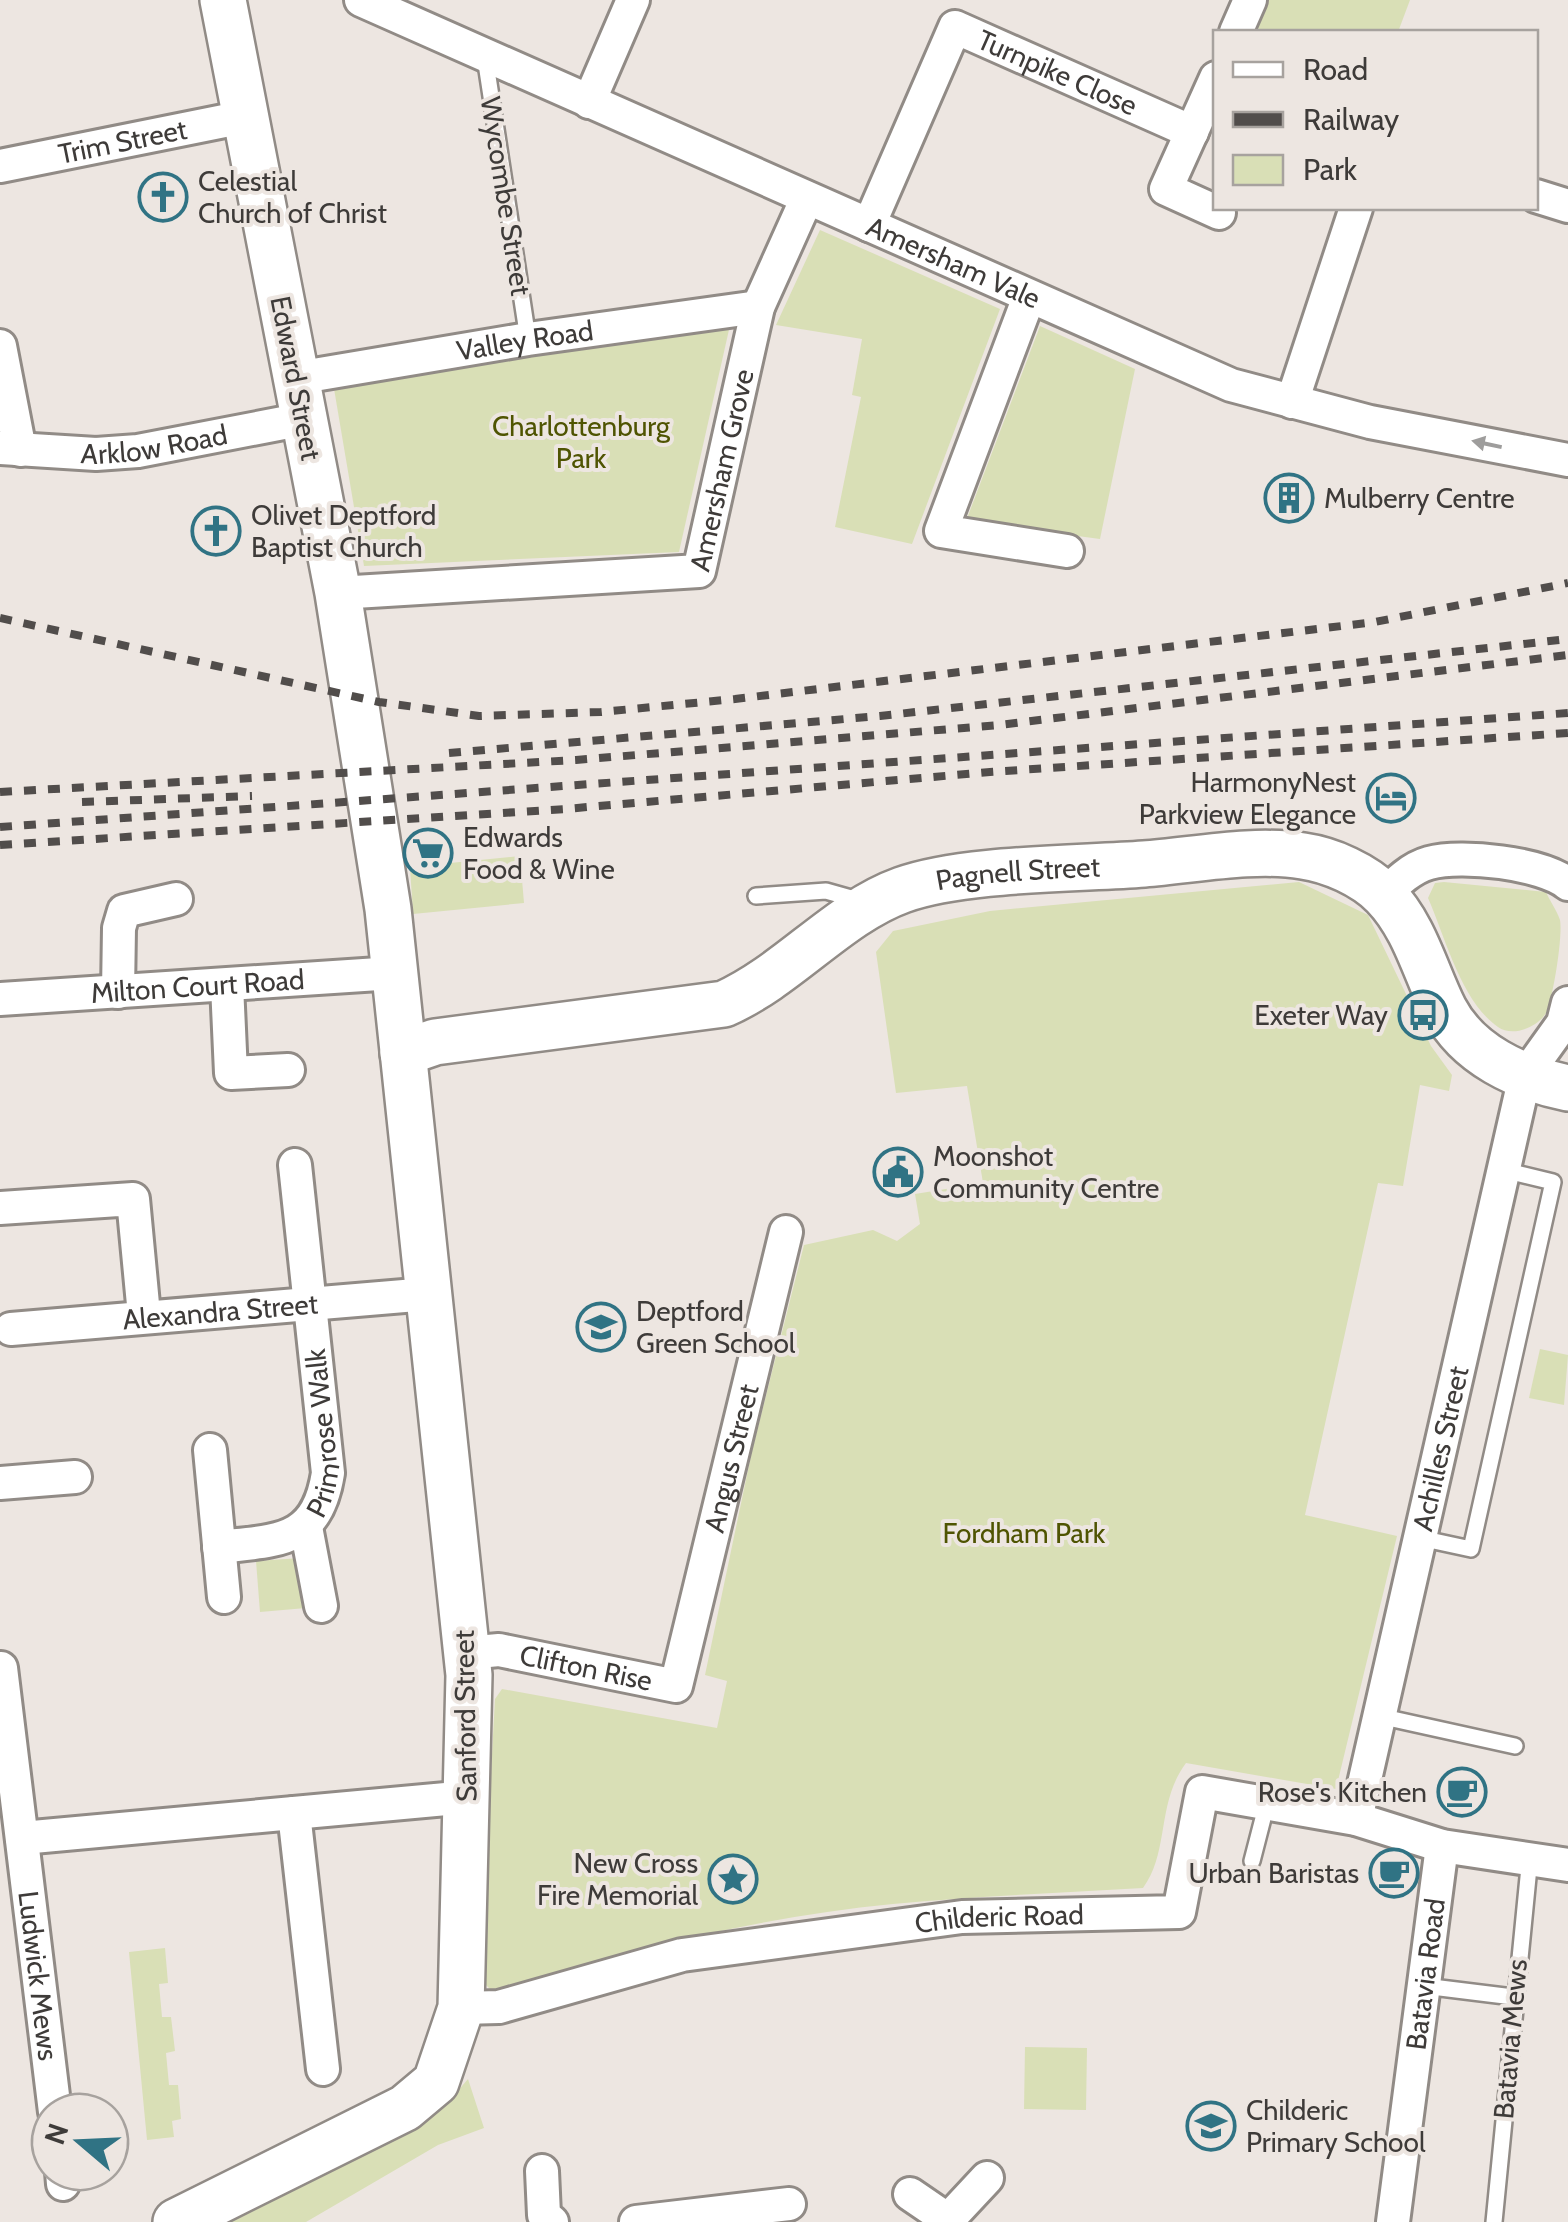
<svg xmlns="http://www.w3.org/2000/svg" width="1568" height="2222" font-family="Cabin,sans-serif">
<rect width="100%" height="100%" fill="#ede6e1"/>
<g fill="#d9dfb6">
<polygon points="1261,0 1410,0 1398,32 1248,32"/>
<polygon points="820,230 1000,309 912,544 835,527 861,397 852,395 862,339 776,325"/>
<polygon points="735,303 679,552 364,566 330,365"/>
<polygon points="1040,326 1135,369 1100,539 966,521"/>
<polygon points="520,856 524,903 413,914 410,867"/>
<path d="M 1299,882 L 1368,915 L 1431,1046 L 1452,1075 L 1449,1091 L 1420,1085 L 1403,1186 L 1378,1183 L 1305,1515 L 1397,1536 L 1336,1789 L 1186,1763 C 1156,1803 1170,1851 1143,1888 C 1060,1893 976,1896 893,1904 C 756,1917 623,1952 492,1991 L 480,1979 L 495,1699 L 502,1689 L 717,1728 L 727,1681 L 705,1675 L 752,1451 L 804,1245 L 873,1230 L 897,1241 L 920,1224 L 915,1194 L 983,1183 L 967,1086 L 896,1093 L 876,952 L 893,931 L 990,911 Z"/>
<path d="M 1444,882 L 1546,892 C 1550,901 1557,911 1560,920 C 1563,936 1553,999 1546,1013 C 1537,1028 1512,1037 1498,1027 C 1461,1001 1446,939 1428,898 L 1435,883 Z"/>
<polygon points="1540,1349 1568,1355 1564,1405 1529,1398"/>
<polygon points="301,1558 306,1608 260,1612 256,1561"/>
<polygon points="165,1948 168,1983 159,1984 162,2017 171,2017 175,2051 166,2053 169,2085 178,2085 181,2119 172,2121 174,2137 147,2140 129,1952"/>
<polygon points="1025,2047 1087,2048 1086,2110 1024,2109"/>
<polygon points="468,2079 484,2128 438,2145 306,2222 222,2222 444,2107"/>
</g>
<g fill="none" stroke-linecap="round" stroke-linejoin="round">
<g stroke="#918b86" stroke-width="20">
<g id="lane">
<polyline points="485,57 528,339"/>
<polyline points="756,896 826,891 858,900"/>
<polyline points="1420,1538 1471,1549 1553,1182 1503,1170"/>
<polyline points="1379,1716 1515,1746"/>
<polyline points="1252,1861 1267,1803"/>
<polyline points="1424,1986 1513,1997"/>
<polyline points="1494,2222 1530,1857"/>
</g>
</g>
<g stroke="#918b86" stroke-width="38">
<g id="street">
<path id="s1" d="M 361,0 L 1231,385 L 1370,422 L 1568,460"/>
<polyline points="1236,32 1250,0"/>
<polyline points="1216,78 1166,189 1219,213"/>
<polyline points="589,102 633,0"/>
<path id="s2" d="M 0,166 L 244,117"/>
<polyline points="1536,196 1568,206"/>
<path id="s3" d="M 869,225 L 955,27 L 1192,132"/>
<polyline points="1029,297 941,531 1067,551"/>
<polyline points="0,346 20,450"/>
<path id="s4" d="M 296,378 L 528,339 L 758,307"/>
<polyline points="1292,402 1356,208"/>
<path id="s5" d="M 0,448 L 96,454 L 138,451 L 304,419"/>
<path id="s6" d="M 338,593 L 699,571 L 758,307 L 807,198"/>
<path d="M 1384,895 C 1397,882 1411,868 1429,863 C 1462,854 1542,863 1568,884"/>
<polyline points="227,985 231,1073 288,1070"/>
<polyline points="118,992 119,928 124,911 176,899"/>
<path id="s7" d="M 0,999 L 394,973"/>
<polyline points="0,1208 133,1199 144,1315"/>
<path id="s8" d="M 11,1329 L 428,1294"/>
<polyline points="210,1450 224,1597"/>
<polyline points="0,1483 75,1477"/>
<polyline points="306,1527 321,1606"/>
<path id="s9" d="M 219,1547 C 279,1540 317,1543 328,1473 L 295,1165"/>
<path id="s10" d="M 466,1653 L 499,1650 L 676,1686 L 786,1232"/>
<path id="s11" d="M 1,1668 L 55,2112"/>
<polyline points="294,1813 323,2069"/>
<path id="s12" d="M 1356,1819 L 1525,1076 L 1563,1023 L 1568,1003"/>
<polyline points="22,1838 468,1797"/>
<path id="s13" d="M 461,2008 L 499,2007 L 682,1955 L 962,1917 L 1179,1912 L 1202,1792 L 1356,1819 L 1442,1846 L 1568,1865"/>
<polyline points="542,2171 544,2215 552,2222"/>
<polyline points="62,2172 63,2184"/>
<polyline points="910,2194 948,2220"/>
<polyline points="636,2222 789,2204"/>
<polyline points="946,2222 987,2178"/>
<path id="s14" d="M 1393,2222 L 1442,1846"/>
</g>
</g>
<g stroke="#918b86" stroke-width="50">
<g id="secondary">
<path id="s15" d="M 403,1053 L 435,1042 L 724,1004 C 789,975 838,913 902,890 C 962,868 1077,869 1144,864 C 1195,860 1253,848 1303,856 C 1331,860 1364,875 1384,895 C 1415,927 1425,971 1444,1009 C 1468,1055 1519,1078 1568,1088"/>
<polyline points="176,2222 405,2108 436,2082 461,2008 469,1675 388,909 338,593 223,0"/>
</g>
</g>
<use href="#lane" stroke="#fff" stroke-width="15"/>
<use href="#street" stroke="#fff" stroke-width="32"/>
<use href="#secondary" stroke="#fff" stroke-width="45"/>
<g stroke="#514d4b" stroke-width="8" stroke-dasharray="12 12" stroke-linecap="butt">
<polyline points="0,618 379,702 479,716 601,712 735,699 1375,622 1568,583"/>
<polyline points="449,753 880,716 1568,639"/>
<polyline points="0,792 576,760 999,725 1568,655"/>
<polyline points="82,802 252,796"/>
<polyline points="0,827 1568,713"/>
<polyline points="0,845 565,809 990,772 1568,733"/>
</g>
</g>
<defs><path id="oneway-solid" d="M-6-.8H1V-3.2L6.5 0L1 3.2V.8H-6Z" transform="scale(2.5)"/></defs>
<use fill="#9e9d9c" href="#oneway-solid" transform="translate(1487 444) rotate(-168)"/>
<defs>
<g id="church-ring" transform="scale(2.5)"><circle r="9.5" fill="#ede6e1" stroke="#307384" stroke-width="1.5"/><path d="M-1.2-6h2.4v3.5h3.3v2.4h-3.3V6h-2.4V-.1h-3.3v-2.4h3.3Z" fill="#307384"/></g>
<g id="building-ring" transform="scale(2.5)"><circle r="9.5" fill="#ede6e1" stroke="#307384" stroke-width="1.5"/><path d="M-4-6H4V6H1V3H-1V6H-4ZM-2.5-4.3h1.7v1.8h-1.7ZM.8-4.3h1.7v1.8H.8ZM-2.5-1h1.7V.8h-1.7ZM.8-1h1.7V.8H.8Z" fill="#307384"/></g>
<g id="hotel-ring" transform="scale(2.5)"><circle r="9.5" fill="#ede6e1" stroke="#307384" stroke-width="1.5"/><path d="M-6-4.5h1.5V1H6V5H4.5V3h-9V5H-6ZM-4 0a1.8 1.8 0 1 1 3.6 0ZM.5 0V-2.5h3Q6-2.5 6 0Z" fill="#307384"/></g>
<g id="supermarket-ring" transform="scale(2.5)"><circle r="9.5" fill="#ede6e1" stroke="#307384" stroke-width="1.5"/><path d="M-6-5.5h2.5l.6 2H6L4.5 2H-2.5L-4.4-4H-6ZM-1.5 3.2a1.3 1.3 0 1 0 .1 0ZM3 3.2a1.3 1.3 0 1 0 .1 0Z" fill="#307384"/></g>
<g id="bus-ring" transform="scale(2.5)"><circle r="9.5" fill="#ede6e1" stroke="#307384" stroke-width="1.5"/><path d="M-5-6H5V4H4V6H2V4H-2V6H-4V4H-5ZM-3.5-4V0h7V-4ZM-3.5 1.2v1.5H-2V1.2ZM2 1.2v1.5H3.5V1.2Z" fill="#307384"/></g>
<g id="civic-ring" transform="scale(2.5)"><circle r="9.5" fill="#ede6e1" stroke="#307384" stroke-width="1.5"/><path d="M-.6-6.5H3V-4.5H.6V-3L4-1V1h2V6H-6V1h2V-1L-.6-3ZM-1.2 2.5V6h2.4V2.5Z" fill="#307384"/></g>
<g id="school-ring" transform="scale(2.5)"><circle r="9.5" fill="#ede6e1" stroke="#307384" stroke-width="1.5"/><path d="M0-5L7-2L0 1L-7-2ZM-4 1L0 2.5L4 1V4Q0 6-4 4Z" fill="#307384"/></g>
<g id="cafe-ring" transform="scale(2.5)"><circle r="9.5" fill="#ede6e1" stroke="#307384" stroke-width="1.5"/><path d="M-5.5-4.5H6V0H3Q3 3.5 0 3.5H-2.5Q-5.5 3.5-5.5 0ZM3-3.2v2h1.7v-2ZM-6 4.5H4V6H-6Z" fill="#307384"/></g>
<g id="sight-ring" transform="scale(2.5)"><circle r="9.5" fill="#ede6e1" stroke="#307384" stroke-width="1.5"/><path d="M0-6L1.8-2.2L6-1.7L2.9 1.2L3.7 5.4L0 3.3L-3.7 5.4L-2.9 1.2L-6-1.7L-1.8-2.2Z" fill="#307384"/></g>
</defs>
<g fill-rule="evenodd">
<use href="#church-ring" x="163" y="197"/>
<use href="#building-ring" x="1289" y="498"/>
<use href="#church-ring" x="216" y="531"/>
<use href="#hotel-ring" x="1391" y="798"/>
<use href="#supermarket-ring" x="428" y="853"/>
<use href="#bus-ring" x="1423" y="1015"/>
<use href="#civic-ring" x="898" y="1172"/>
<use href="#school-ring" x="601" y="1327"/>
<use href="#cafe-ring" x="1462" y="1792"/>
<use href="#cafe-ring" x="1394" y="1873"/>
<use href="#sight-ring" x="733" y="1879"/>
<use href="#school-ring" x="1211" y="2126"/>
</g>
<g text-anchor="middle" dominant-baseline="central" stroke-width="8" stroke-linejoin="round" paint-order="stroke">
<g font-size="28" fill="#3e3b39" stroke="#ede6e1">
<text stroke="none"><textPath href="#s3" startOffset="328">Turnpike Close</textPath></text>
<text stroke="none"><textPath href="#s2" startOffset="125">Trim Street</textPath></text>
<text transform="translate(506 196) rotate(81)">Wycombe Street</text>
<text stroke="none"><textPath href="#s1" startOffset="648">Amersham Vale</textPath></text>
<text stroke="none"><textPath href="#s4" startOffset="232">Valley Road</textPath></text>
<text transform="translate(296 378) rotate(79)">Edward Street</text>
<text stroke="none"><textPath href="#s5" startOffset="155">Arklow Road</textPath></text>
<text stroke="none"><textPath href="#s6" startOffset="465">Amersham Grove</textPath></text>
<text stroke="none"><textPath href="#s15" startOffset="655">Pagnell Street</textPath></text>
<text stroke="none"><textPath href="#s7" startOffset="198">Milton Court Road</textPath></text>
<text stroke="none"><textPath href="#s8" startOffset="210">Alexandra Street</textPath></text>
<text stroke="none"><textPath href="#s9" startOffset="188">Primrose Walk</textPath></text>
<text stroke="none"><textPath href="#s12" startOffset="380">Achilles Street</textPath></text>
<text stroke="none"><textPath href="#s10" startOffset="448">Angus Street</textPath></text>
<text stroke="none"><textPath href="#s10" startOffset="122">Clifton Rise</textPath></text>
<text transform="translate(465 1716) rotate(-91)">Sanford Street</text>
<text stroke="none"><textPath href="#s13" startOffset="548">Childeric Road</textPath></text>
<text stroke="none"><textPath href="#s11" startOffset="310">Ludwick Mews</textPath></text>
<text stroke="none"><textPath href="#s14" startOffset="250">Batavia Road</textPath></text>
<text transform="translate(1510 2039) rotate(-85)">Batavia Mews</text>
</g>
<g font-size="28" fill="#3e3b39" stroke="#ede6e1" text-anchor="start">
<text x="198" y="181">Celestial<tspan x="198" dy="32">Church of Christ</tspan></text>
<text x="1324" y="498">Mulberry Centre</text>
<text x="251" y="515">Olivet Deptford<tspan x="251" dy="32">Baptist Church</tspan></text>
<text x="1356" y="782" text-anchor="end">HarmonyNest<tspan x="1356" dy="32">Parkview Elegance</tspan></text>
<text x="463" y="837">Edwards<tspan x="463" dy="32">Food &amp; Wine</tspan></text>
<text x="1388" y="1015" text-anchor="end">Exeter Way</text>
<text x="933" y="1156">Moonshot<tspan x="933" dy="32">Community Centre</tspan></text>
<text x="636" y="1311">Deptford<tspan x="636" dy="32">Green School</tspan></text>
<text x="1427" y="1792" text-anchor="end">Rose's Kitchen</text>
<text x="698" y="1863" text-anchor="end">New Cross<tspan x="698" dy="32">Fire Memorial</tspan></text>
<text x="1359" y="1873" text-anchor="end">Urban Baristas</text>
<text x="1246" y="2110">Childeric<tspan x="1246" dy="32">Primary School</tspan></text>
</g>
<g font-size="28" fill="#4f5402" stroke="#ede6e1">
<text x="581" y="426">Charlottenburg<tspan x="581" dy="32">Park</tspan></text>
<text x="1024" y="1533">Fordham Park</text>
</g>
</g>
<rect x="1213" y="30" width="325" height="180" fill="#ede6e1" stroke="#a7a29e" stroke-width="2.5"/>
<rect x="1233" y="62" width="50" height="15" fill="#ffffff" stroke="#a7a29e" stroke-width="2.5"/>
<text x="1303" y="80" font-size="30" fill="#3e3b39">Road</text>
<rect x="1233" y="112" width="50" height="15" fill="#514d4b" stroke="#a7a29e" stroke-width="2.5"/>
<text x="1303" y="130" font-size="30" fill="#3e3b39">Railway</text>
<rect x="1233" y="155" width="50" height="30" fill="#d9dfb6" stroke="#a7a29e" stroke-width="2.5"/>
<text x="1303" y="180" font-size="30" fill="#3e3b39">Park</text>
<g transform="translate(80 2142) rotate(289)"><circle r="48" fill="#ede6e1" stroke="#a7a29e" stroke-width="2.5"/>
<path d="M0-8L18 38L0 25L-18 38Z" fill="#307384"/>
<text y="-15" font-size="28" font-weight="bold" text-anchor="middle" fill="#3e3b39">N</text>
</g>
</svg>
